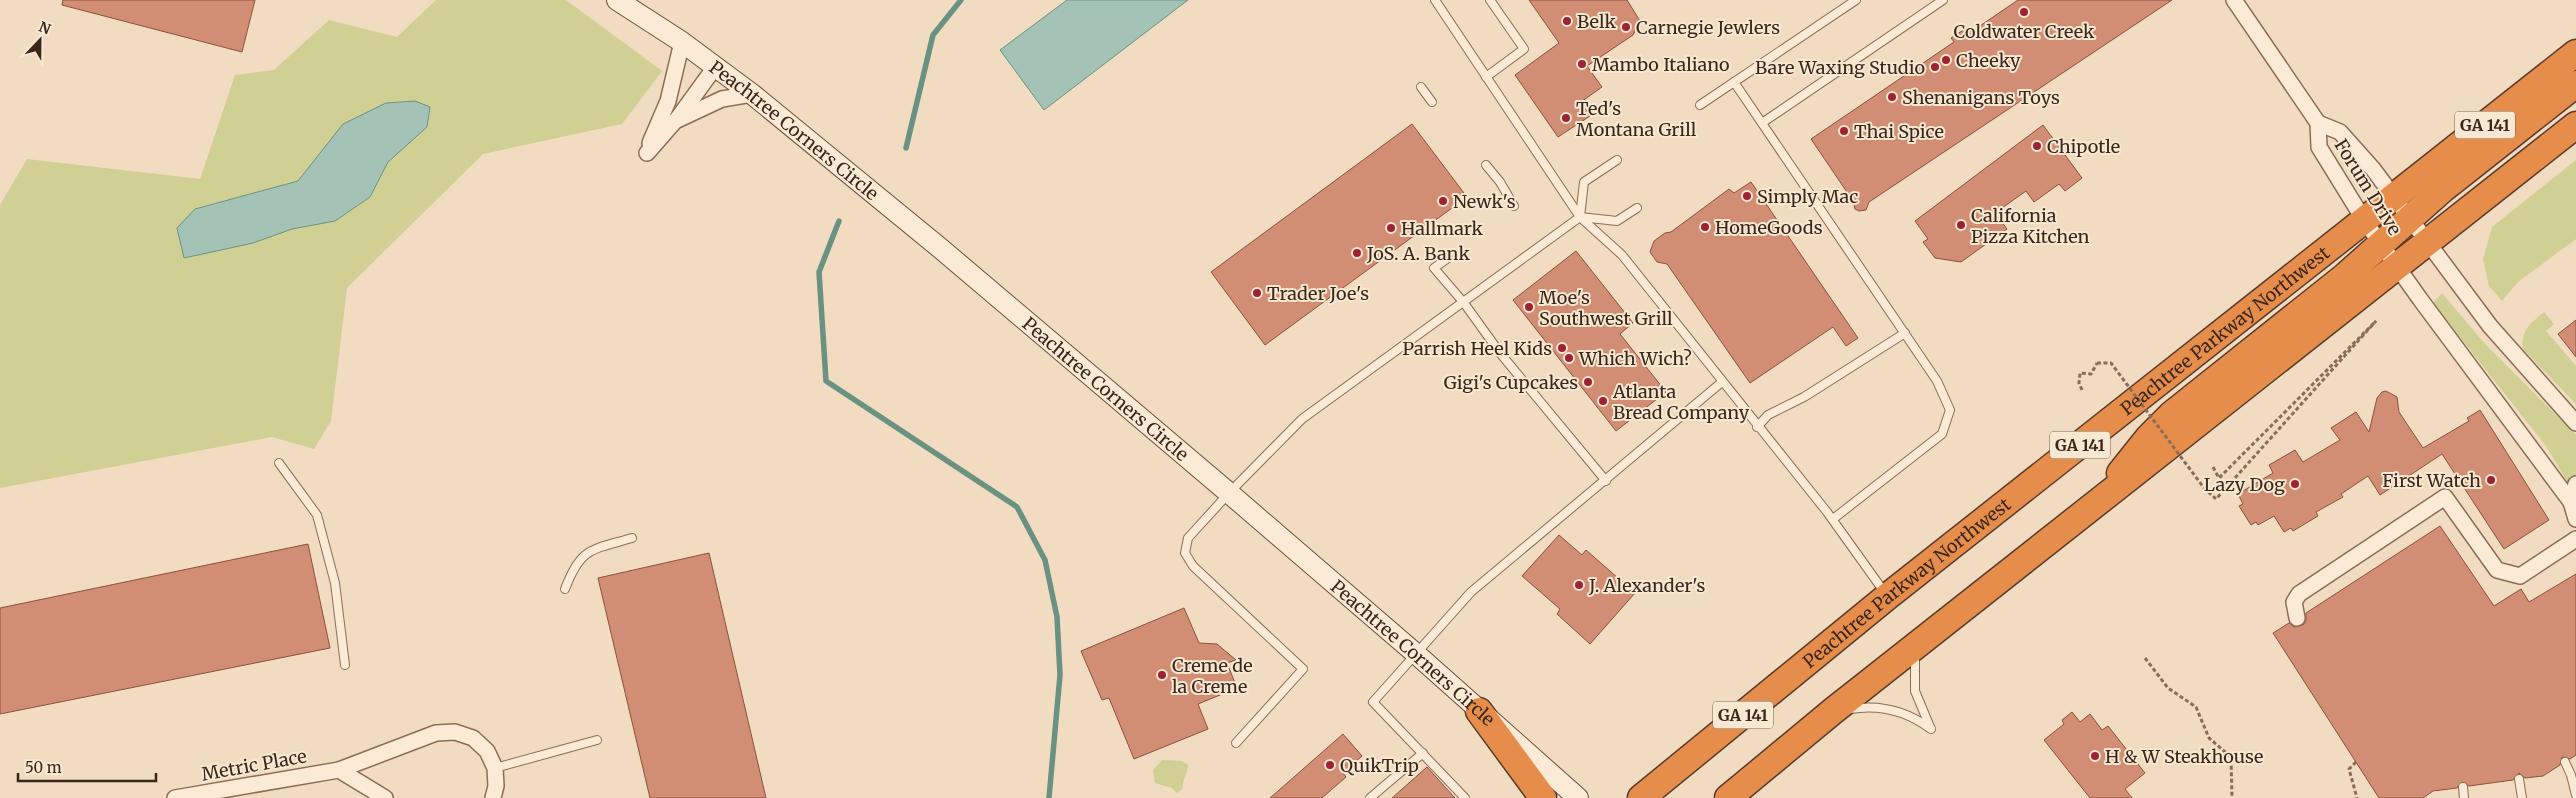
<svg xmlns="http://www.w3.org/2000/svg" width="2576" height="798" font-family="Merriweather,serif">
<rect width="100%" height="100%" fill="#f1dcc1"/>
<g fill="#d0cf94">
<polygon points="436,0 566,0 662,71 622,124 483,154 347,288 331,421 314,449 272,437 0,488 0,205 27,159 200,179 235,75 274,70 329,20 397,37"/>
<polygon points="2576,160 2576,239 2518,282 2502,301 2489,286 2483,259 2492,227"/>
<polygon points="2442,293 2485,344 2576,435 2576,477 2568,483 2546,446 2433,303"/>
<path d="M 2544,312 L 2554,324 L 2546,331 L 2576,366 L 2576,404 L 2523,349 C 2520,330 2531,323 2544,312 Z"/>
<path d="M 1162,760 L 1182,761 L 1188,765 C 1188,774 1182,779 1183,788 L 1177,793 L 1172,788 L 1155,783 L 1153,770 Z"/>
</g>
<g fill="#a4c3b6" stroke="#6a9282">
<polygon points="1067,0 1188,0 1044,110 1000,50"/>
<polygon points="415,101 430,107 427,127 388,162 370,197 335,221 292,229 253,243 184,258 177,228 195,209 298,181 343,124 386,103"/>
</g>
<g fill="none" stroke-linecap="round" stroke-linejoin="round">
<g stroke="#6a9282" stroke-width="5.5">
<polyline points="906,148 933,35 961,0"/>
<polyline points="839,221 819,272 826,381 1017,507 1045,560 1057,617 1060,675 1049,798"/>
</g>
</g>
<g fill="#d28e74" stroke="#8d503b">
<polygon points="63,0 255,0 242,52 62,5"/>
<polygon points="1529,0 1627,0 1640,21 1633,35 1587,66 1602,87 1581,102 1590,116 1558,137 1515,75 1559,43"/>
<polygon points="2018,0 2172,0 1869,202 1866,210 1859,211 1855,209 1853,201 1811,139 1954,42 1951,38 1968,27 1971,32"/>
<polygon points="1412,124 1467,197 1265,345 1211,272"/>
<polygon points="2043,125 2082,178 2065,191 2059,184 2034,202 2026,191 1995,213 2007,229 1961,262 1935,258 1923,242 1928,239 1915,221"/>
<polygon points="1751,182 1858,338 1846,346 1833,327 1750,383 1667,264 1657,262 1650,252 1654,241 1665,233 1671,232 1729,189 1734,193"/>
<polygon points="1576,251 1633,323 1620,334 1666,392 1616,431 1513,300"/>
<polygon points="2576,320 2576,357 2558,334"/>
<polygon points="2386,391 2397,397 2399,412 2423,448 2469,421 2467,418 2480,410 2549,520 2504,549 2442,454 2380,495 2368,476 2341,494 2343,497 2316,512 2318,516 2293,531 2291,528 2284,532 2274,516 2258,525 2256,522 2251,525 2239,506 2243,504 2238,494 2273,473 2269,465 2295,450 2303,462 2340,440 2331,428 2356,412 2369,432 2377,398 2382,392"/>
<polygon points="2440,526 2494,606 2521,589 2529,602 2576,574 2576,755 2570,759 2562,757 2560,765 2543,776 2525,778 2519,773 2513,780 2469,786 2462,782 2457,788 2433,791 2423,798 2379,798 2273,633 2289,623 2294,627 2303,625 2306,621 2306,613"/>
<polygon points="1559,535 1582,555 1586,550 1635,593 1590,644 1557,614 1560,609 1522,576"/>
<polygon points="308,544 330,648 0,714 0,608"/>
<polygon points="709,553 766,798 650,798 598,578"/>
<polygon points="1184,608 1199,643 1217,644 1236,660 1227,663 1237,688 1198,704 1208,729 1134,759 1109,698 1102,700 1081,651"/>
<polygon points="2072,712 2080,722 2090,714 2102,730 2108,726 2145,773 2125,789 2132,798 2090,798 2044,740 2064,724 2062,720"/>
<polygon points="1343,734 1362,756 1343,773 1346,777 1322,798 1270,798"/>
<polygon points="1427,767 1455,798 1392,798"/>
</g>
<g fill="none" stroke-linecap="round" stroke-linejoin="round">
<g stroke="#8c6c57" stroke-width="10">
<g id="lane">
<polyline points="1435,0 1580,217 1622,255 1827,512 1885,593"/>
<polyline points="1486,77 1524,49 1490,0"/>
<polyline points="1734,82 1937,381 1950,410 1942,434 1833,519"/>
<polyline points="1421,87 1432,102"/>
<polyline points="1700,105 1856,0"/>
<polyline points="1762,123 1943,0"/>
<polyline points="1486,165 1500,182 1514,206"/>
<polyline points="1580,217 1584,182 1617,160"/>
<polyline points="1448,258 1434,268 1464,303 1500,353 1606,481"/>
<polyline points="1757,427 1768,415 1804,397 1905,333"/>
<polyline points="279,463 317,515 335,583 345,665"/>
<path d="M 565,589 C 581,547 591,550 632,538"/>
<polyline points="1915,655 1915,691 1930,727"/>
<path d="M 1850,709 C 1880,704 1907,711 1931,729"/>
<polyline points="1236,743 1303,669 1193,566 1185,553 1188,538 1229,493 1302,419 1580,217 1617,221 1637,208"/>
<polyline points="2565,762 2571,775 2576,795"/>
<polyline points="495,768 597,740"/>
<polyline points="2519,779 2522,798"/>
<polyline points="2463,787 2464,798"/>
<polyline points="1370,798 1423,753"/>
<polyline points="1465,798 1373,702 1471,592 1722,382"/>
</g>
</g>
<g stroke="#8c6c57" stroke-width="18">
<g id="street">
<polyline points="2234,0 2318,123 2319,147 2364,220 2420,299 2571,502"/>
<polyline points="678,118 715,67"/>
<polyline points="2318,123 2340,132 2373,169 2490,326 2576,423"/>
<polyline points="650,143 668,101 682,42"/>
<polyline points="647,153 675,121 722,99 752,94"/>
<polyline points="2576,484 2571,502 2576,519"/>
<polyline points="2297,618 2294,602 2299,594 2445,497 2497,570 2520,576 2576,539"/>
<polyline points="339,770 385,798"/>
<polyline points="175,798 339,770 436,733 455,732 473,738 487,751 495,768 496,786 493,798"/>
</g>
</g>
<g stroke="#6e4d3a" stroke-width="22">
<g id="secondary">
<path id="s1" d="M 617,0 L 682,42 L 752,94 L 940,248 L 1229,493 L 1415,653 L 1578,798"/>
</g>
</g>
<g stroke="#593b2c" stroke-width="29">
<g id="highway">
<polyline points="2120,473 2148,438 2172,414 2344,277 2444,188 2576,84"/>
<polyline points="1479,711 1543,798"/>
<path id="s2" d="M 1641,798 L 1888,596 L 2576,53"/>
<polyline points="1728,798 1833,711 2576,125"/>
</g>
</g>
<g stroke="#8c6c57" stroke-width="3" stroke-dasharray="4 2.5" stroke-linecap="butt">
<polyline points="2082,390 2079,383 2080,373 2091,374 2097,363"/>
<polyline points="2213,467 2219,478 2376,321"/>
<polyline points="2145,658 2168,688 2196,707 2209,738 2231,757 2232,798"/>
<polyline points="2356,762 2349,769 2357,798"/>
</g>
<use href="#lane" stroke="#fbead5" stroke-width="8"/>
<use href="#street" stroke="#fbead5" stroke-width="15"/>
<use href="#secondary" stroke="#fbead5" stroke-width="20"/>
<use href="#highway" stroke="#e78d4b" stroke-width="26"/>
<polyline stroke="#8c6c57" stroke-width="3" stroke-dasharray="4 2.5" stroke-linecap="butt" points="2097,363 2111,363 2204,488 2216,499 2376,321"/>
</g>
<g fill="#9f2234" stroke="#f8e7d1" stroke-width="2">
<circle cx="2024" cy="12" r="5"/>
<circle cx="1567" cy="21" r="5"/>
<circle cx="1626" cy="27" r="5"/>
<circle cx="1946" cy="60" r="5"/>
<circle cx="1582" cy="64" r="5"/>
<circle cx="1935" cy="67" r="5"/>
<circle cx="1892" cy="97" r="5"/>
<circle cx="1566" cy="118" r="5"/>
<circle cx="1844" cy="131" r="5"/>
<circle cx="2037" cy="146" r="5"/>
<circle cx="1747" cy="196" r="5"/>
<circle cx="1443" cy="201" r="5"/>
<circle cx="1961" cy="225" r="5"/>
<circle cx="1705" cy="227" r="5"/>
<circle cx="1391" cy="228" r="5"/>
<circle cx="1357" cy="253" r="5"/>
<circle cx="1257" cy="293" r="5"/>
<circle cx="1529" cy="307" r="5"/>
<circle cx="1562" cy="348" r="5"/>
<circle cx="1569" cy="358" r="5"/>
<circle cx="1588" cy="382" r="5"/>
<circle cx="1603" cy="401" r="5"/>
<circle cx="2491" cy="480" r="5"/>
<circle cx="2295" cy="484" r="5"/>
<circle cx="1579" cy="585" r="5"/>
<circle cx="1162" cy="675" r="5"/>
<circle cx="2095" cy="756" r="5"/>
<circle cx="1330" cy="765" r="5"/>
</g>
<g text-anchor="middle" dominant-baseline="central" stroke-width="4" stroke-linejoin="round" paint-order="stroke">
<g fill="#f8e7d1" stroke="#736152" stroke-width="1">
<rect x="2455" y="111.5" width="60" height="27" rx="4"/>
<rect x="2050" y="431.5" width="60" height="27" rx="4"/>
<rect x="1713" y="701.5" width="60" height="27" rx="4"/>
</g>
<g font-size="16" font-weight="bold" fill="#3a271c">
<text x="2485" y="125">GA 141</text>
<text x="2080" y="445">GA 141</text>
<text x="1743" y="715">GA 141</text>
</g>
<g font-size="18" fill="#3a271c" stroke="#f8e7d1" text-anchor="start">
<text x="1577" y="21">Belk</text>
<text x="1636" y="27">Carnegie Jewlers</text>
<text x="2024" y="31" text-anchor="middle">Coldwater Creek</text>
<text x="1956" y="60">Cheeky</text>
<text x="1592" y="64">Mambo Italiano</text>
<text x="1925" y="67" text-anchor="end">Bare Waxing Studio</text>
<text x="1902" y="97">Shenanigans Toys</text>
<text x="1576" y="108">Ted's<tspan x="1576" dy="21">Montana Grill</tspan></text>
<text x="1854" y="131">Thai Spice</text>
<text x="2047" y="146">Chipotle</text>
<text x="1757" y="196">Simply Mac</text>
<text x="1453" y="201">Newk's</text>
<text x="1971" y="215">California<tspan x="1971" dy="21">Pizza Kitchen</tspan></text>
<text x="1715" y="227">HomeGoods</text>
<text x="1401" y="228">Hallmark</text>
<text x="1367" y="253">JoS. A. Bank</text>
<text x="1267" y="293">Trader Joe's</text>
<text x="1539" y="297">Moe's<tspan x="1539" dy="21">Southwest Grill</tspan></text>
<text x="1552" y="348" text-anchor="end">Parrish Heel Kids</text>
<text x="1579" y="358">Which Wich?</text>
<text x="1578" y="382" text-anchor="end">Gigi's Cupcakes</text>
<text x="1613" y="391">Atlanta<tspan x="1613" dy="21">Bread Company</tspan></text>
<text x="2481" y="480" text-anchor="end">First Watch</text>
<text x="2285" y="484" text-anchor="end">Lazy Dog</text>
<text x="1589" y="585">J. Alexander's</text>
<text x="1172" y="665">Creme de<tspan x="1172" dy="21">la Creme</tspan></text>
<text x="2105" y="756">H &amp; W Steakhouse</text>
<text x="1340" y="765">QuikTrip</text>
</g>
<g font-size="18" fill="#3a271c" stroke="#f8e7d1">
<text stroke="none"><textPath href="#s1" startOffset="220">Peachtree Corners Circle</textPath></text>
<text transform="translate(2368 187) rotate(58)">Forum Drive</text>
<text stroke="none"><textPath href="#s2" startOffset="748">Peachtree Parkway Northwest</textPath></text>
<text stroke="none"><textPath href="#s1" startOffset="625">Peachtree Corners Circle</textPath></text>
<text stroke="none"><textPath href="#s2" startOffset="342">Peachtree Parkway Northwest</textPath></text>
<text stroke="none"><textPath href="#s1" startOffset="1030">Peachtree Corners Circle</textPath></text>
<text transform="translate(254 765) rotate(-10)">Metric Place</text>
</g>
</g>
<g transform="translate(40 40) rotate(22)" stroke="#f8e7d1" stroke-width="4" paint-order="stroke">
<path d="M0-4L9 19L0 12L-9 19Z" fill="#3a271c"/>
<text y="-8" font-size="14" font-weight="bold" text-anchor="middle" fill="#3a271c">N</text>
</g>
<path d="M18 773v8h138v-8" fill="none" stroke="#3a271c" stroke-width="2.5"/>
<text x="25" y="773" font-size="15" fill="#3a271c" stroke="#f8e7d1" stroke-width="4" paint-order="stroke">50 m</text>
</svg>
